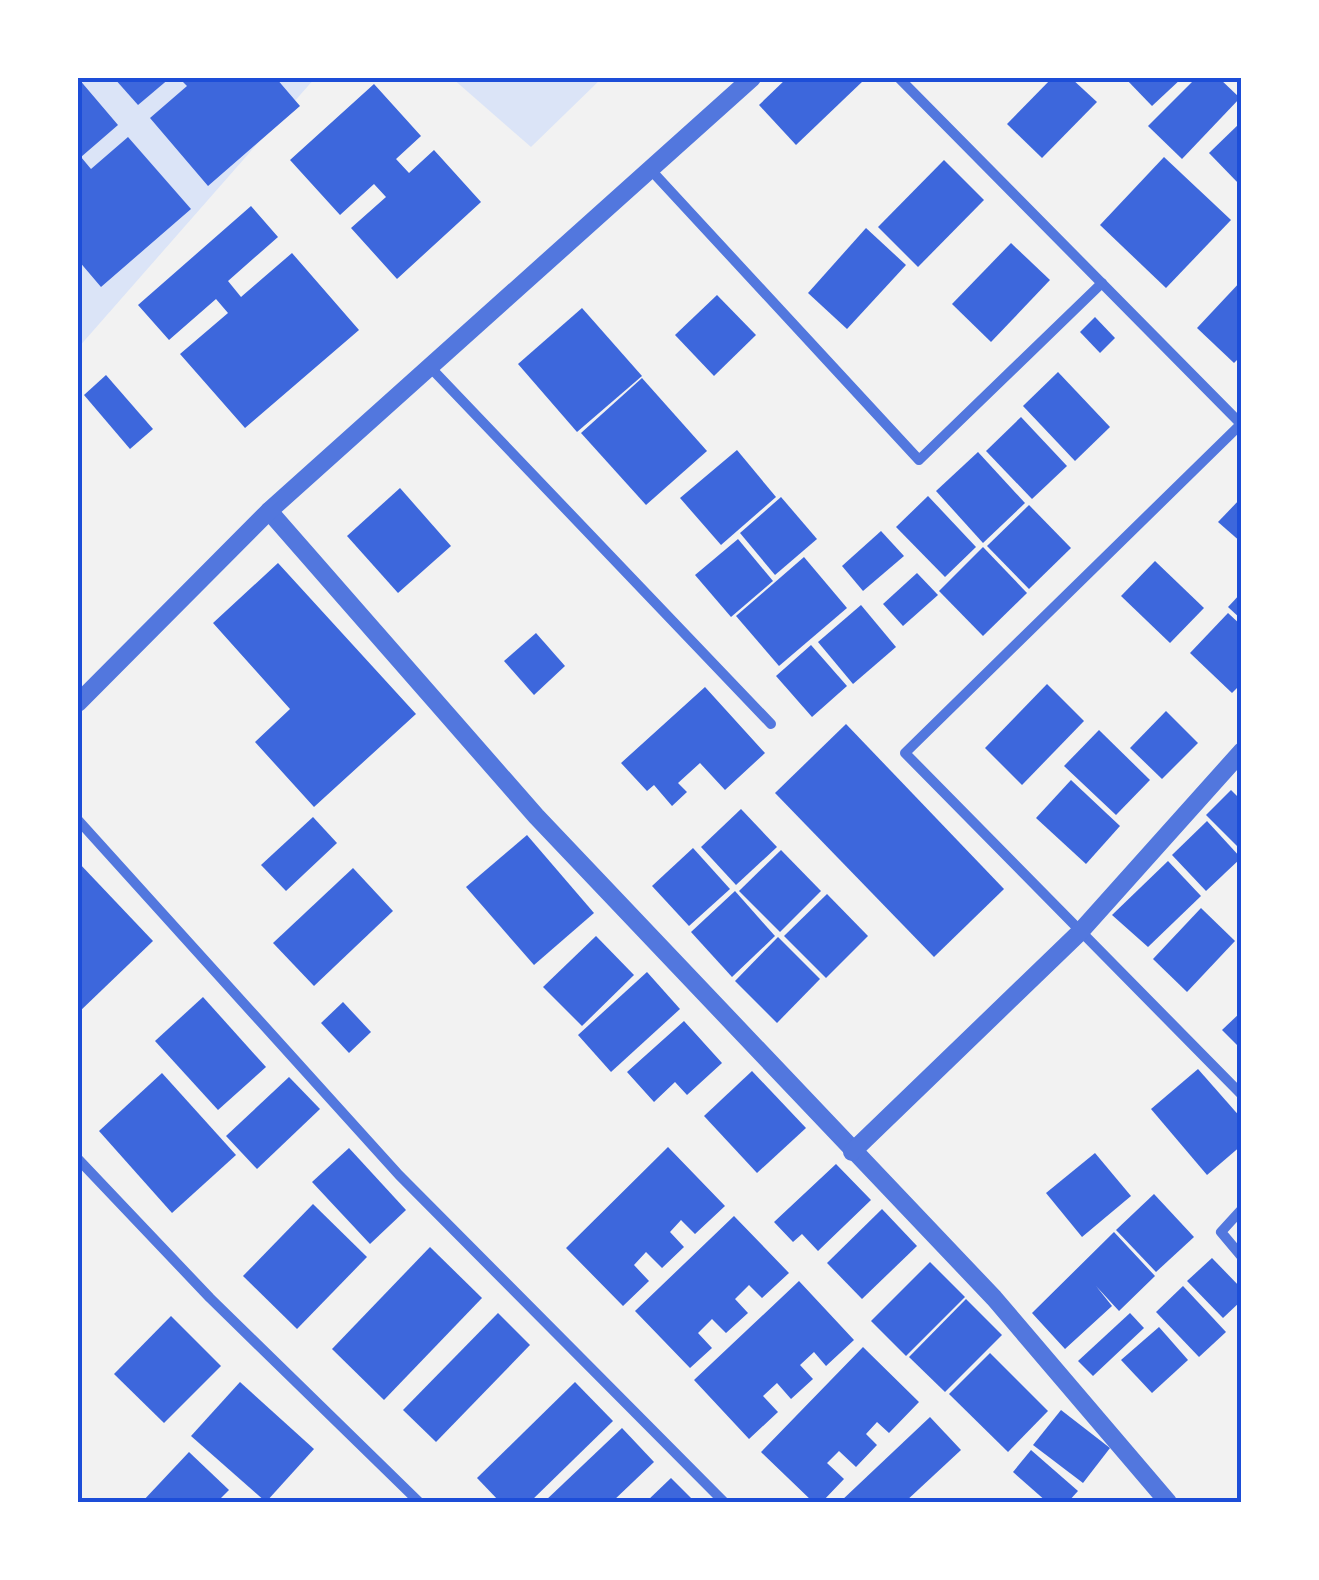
<svg xmlns="http://www.w3.org/2000/svg" width="1319" height="1580" font-family="'Asap Condensed',sans-serif">
<rect width="100%" height="100%" fill="#f2f2f2"/>
<g fill="#dbe4f7">
<polygon points="78,78 315,78 78,348"/>
<polygon points="452,78 602,78 531,147"/>
</g>
<g fill="#3d67dc">
<polygon points="78,78 118,125 81,157 91,169 128,137 191,209 101,287 78,260"/>
<polygon points="114,78 170,78 138,105"/>
<polygon points="179,78 276,78 300,106 208,186 150,118 187,86"/>
<polygon points="787,78 861,78 864,80 796,145 759,105"/>
<polygon points="1052,78 1071,78 1097,102 1042,158 1007,124"/>
<polygon points="1125,78 1182,78 1152,106"/>
<polygon points="1196,78 1219,78 1240,98 1182,159 1148,126"/>
<polygon points="374,84 421,136 396,159 409,173 434,150 481,202 397,279 351,228 386,197 374,184 340,215 290,160"/>
<polygon points="1242,121 1242,182 1239,184 1209,153"/>
<polygon points="1164,157 1231,220 1166,288 1100,225"/>
<polygon points="944,160 984,200 918,267 878,227"/>
<polygon points="251,206 278,237 228,281 241,297 292,253 359,330 245,428 180,354 228,313 216,299 169,340 138,305"/>
<polygon points="866,228 906,265 847,329 808,293"/>
<polygon points="1011,243 1050,280 991,342 952,304"/>
<polygon points="1242,280 1242,355 1234,363 1197,328"/>
<polygon points="717,295 756,335 714,376 675,335"/>
<polygon points="582,308 642,376 577,432 518,364"/>
<polygon points="1095,317 1115,338 1100,353 1080,332"/>
<polygon points="1058,372 1110,427 1075,461 1023,406"/>
<polygon points="106,375 153,429 130,449 84,395"/>
<polygon points="642,378 707,451 646,505 581,433"/>
<polygon points="1021,417 1067,466 1032,499 986,451"/>
<polygon points="737,450 776,497 721,545 680,498"/>
<polygon points="978,452 1025,503 983,543 936,491"/>
<polygon points="400,488 451,546 398,593 347,536"/>
<polygon points="928,496 976,547 945,577 896,527"/>
<polygon points="781,497 817,539 775,575 740,533"/>
<polygon points="1242,497 1242,543 1218,522"/>
<polygon points="1029,505 1071,548 1029,589 987,546"/>
<polygon points="881,531 904,556 863,591 842,566"/>
<polygon points="738,539 773,581 731,617 695,575"/>
<polygon points="983,547 1027,593 983,636 939,591"/>
<polygon points="804,557 847,608 779,666 736,616"/>
<polygon points="1155,561 1204,608 1170,643 1121,596"/>
<polygon points="278,563 416,714 314,807 255,742 290,709 213,623"/>
<polygon points="917,573 938,595 903,626 883,604"/>
<polygon points="1242,592 1242,620 1228,607"/>
<polygon points="861,605 896,647 853,684 818,642"/>
<polygon points="1228,613 1242,626 1242,683 1232,693 1190,653"/>
<polygon points="536,633 565,666 534,695 504,661"/>
<polygon points="811,645 847,686 812,717 776,676"/>
<polygon points="1047,684 1084,721 1022,785 985,748"/>
<polygon points="705,687 765,753 725,790 700,763 678,783 687,792 672,806 654,785 647,791 621,763"/>
<polygon points="1166,711 1198,743 1162,779 1130,748"/>
<polygon points="846,724 1004,889 934,957 775,793"/>
<polygon points="1099,730 1150,780 1116,815 1064,766"/>
<polygon points="1071,780 1120,826 1086,864 1036,818"/>
<polygon points="1231,790 1242,801 1242,851 1206,815"/>
<polygon points="741,809 777,847 736,885 701,847"/>
<polygon points="313,817 337,843 286,891 261,865"/>
<polygon points="1207,821 1241,858 1206,891 1172,855"/>
<polygon points="527,835 594,913 534,965 466,887"/>
<polygon points="693,848 730,889 689,926 652,886"/>
<polygon points="781,850 821,891 780,932 739,891"/>
<polygon points="1168,861 1201,896 1148,947 1112,915"/>
<polygon points="78,862 153,941 78,1013"/>
<polygon points="353,868 393,911 314,986 273,943"/>
<polygon points="735,891 775,936 732,977 691,932"/>
<polygon points="827,894 868,936 826,978 784,936"/>
<polygon points="1201,908 1235,941 1187,992 1153,959"/>
<polygon points="596,936 634,975 582,1026 543,987"/>
<polygon points="778,937 820,979 777,1023 735,981"/>
<polygon points="647,972 680,1009 611,1072 578,1035"/>
<polygon points="203,997 266,1067 218,1110 155,1041"/>
<polygon points="343,1002 371,1032 349,1053 321,1023"/>
<polygon points="1242,1011 1242,1050 1222,1030"/>
<polygon points="684,1021 722,1063 687,1095 675,1082 654,1102 627,1072"/>
<polygon points="1198,1069 1242,1119 1242,1145 1207,1175 1151,1109"/>
<polygon points="752,1071 806,1128 757,1173 704,1116"/>
<polygon points="162,1073 236,1155 172,1213 99,1131"/>
<polygon points="289,1077 320,1109 257,1169 226,1136"/>
<polygon points="668,1147 725,1206 695,1234 681,1220 670,1232 684,1247 662,1268 646,1252 634,1265 649,1281 623,1306 566,1248"/>
<polygon points="349,1148 406,1210 370,1244 312,1182"/>
<polygon points="1095,1153 1131,1196 1082,1237 1046,1193"/>
<polygon points="836,1164 871,1200 818,1251 802,1234 793,1242 774,1222"/>
<polygon points="1154,1194 1194,1237 1156,1272 1116,1230"/>
<polygon points="313,1204 367,1257 297,1329 243,1276"/>
<polygon points="882,1209 917,1246 862,1299 827,1263"/>
<polygon points="734,1216 789,1273 762,1298 749,1285 735,1299 748,1313 726,1333 712,1319 698,1333 712,1348 690,1368 635,1311"/>
<polygon points="1114,1232 1155,1276 1119,1311 1096,1286 1112,1306 1065,1349 1032,1313"/>
<polygon points="430,1247 482,1298 384,1400 332,1349"/>
<polygon points="1212,1258 1242,1289 1242,1300 1223,1318 1187,1281"/>
<polygon points="930,1262 965,1297 906,1356 871,1321"/>
<polygon points="799,1281 854,1340 826,1366 814,1352 800,1365 813,1379 791,1399 777,1383 763,1396 778,1412 749,1439 694,1380"/>
<polygon points="1183,1286 1226,1332 1199,1357 1156,1312"/>
<polygon points="966,1299 1002,1335 945,1392 909,1357"/>
<polygon points="498,1313 530,1345 436,1442 403,1410"/>
<polygon points="1130,1313 1144,1328 1093,1376 1078,1361"/>
<polygon points="171,1316 221,1366 164,1423 114,1374"/>
<polygon points="1159,1327 1188,1360 1152,1393 1121,1360"/>
<polygon points="863,1347 919,1402 889,1433 877,1422 866,1434 877,1445 856,1467 839,1451 827,1463 844,1479 822,1502 813,1502 761,1452"/>
<polygon points="990,1353 1048,1411 1008,1452 949,1394"/>
<polygon points="240,1382 314,1449 266,1502 191,1436"/>
<polygon points="575,1382 613,1421 530,1502 500,1502 477,1478"/>
<polygon points="1061,1410 1110,1448 1083,1483 1033,1445"/>
<polygon points="930,1417 961,1450 905,1502 840,1502"/>
<polygon points="622,1428 654,1462 612,1502 544,1502"/>
<polygon points="1031,1450 1078,1491 1068,1502 1047,1502 1013,1472"/>
<polygon points="189,1452 229,1490 217,1502 142,1502"/>
<polygon points="671,1478 695,1502 646,1502"/>
</g>
<g fill="none" stroke-linecap="round" stroke-linejoin="round">
<g stroke="#5277de" stroke-width="10">
<polyline points="899,78 1242,425"/>
<polyline points="649,168 919,460 1102,283"/>
<polyline points="429,366 771,724"/>
<polyline points="1241,424 905,753 1242,1095"/>
<polyline points="78,820 399,1175 724,1502"/>
<polyline points="78,1159 210,1298 419,1502"/>
<polyline points="1242,1209 1221,1232 1242,1257"/>
</g>
<g stroke="#5277de" stroke-width="18">
<polyline points="269,511 536,816 994,1298 1168,1502"/>
<polyline points="78,703 269,511 752,78"/>
<polyline points="852,1152 1079,933 1242,751"/>
</g>
</g>
<rect width="1319" height="1580" fill="none" stroke="#ffffff" stroke-width="160"/>
<rect x="80" y="80" width="1159" height="1420" fill="none" stroke="#1d4ed8" stroke-width="4"/>
</svg>
